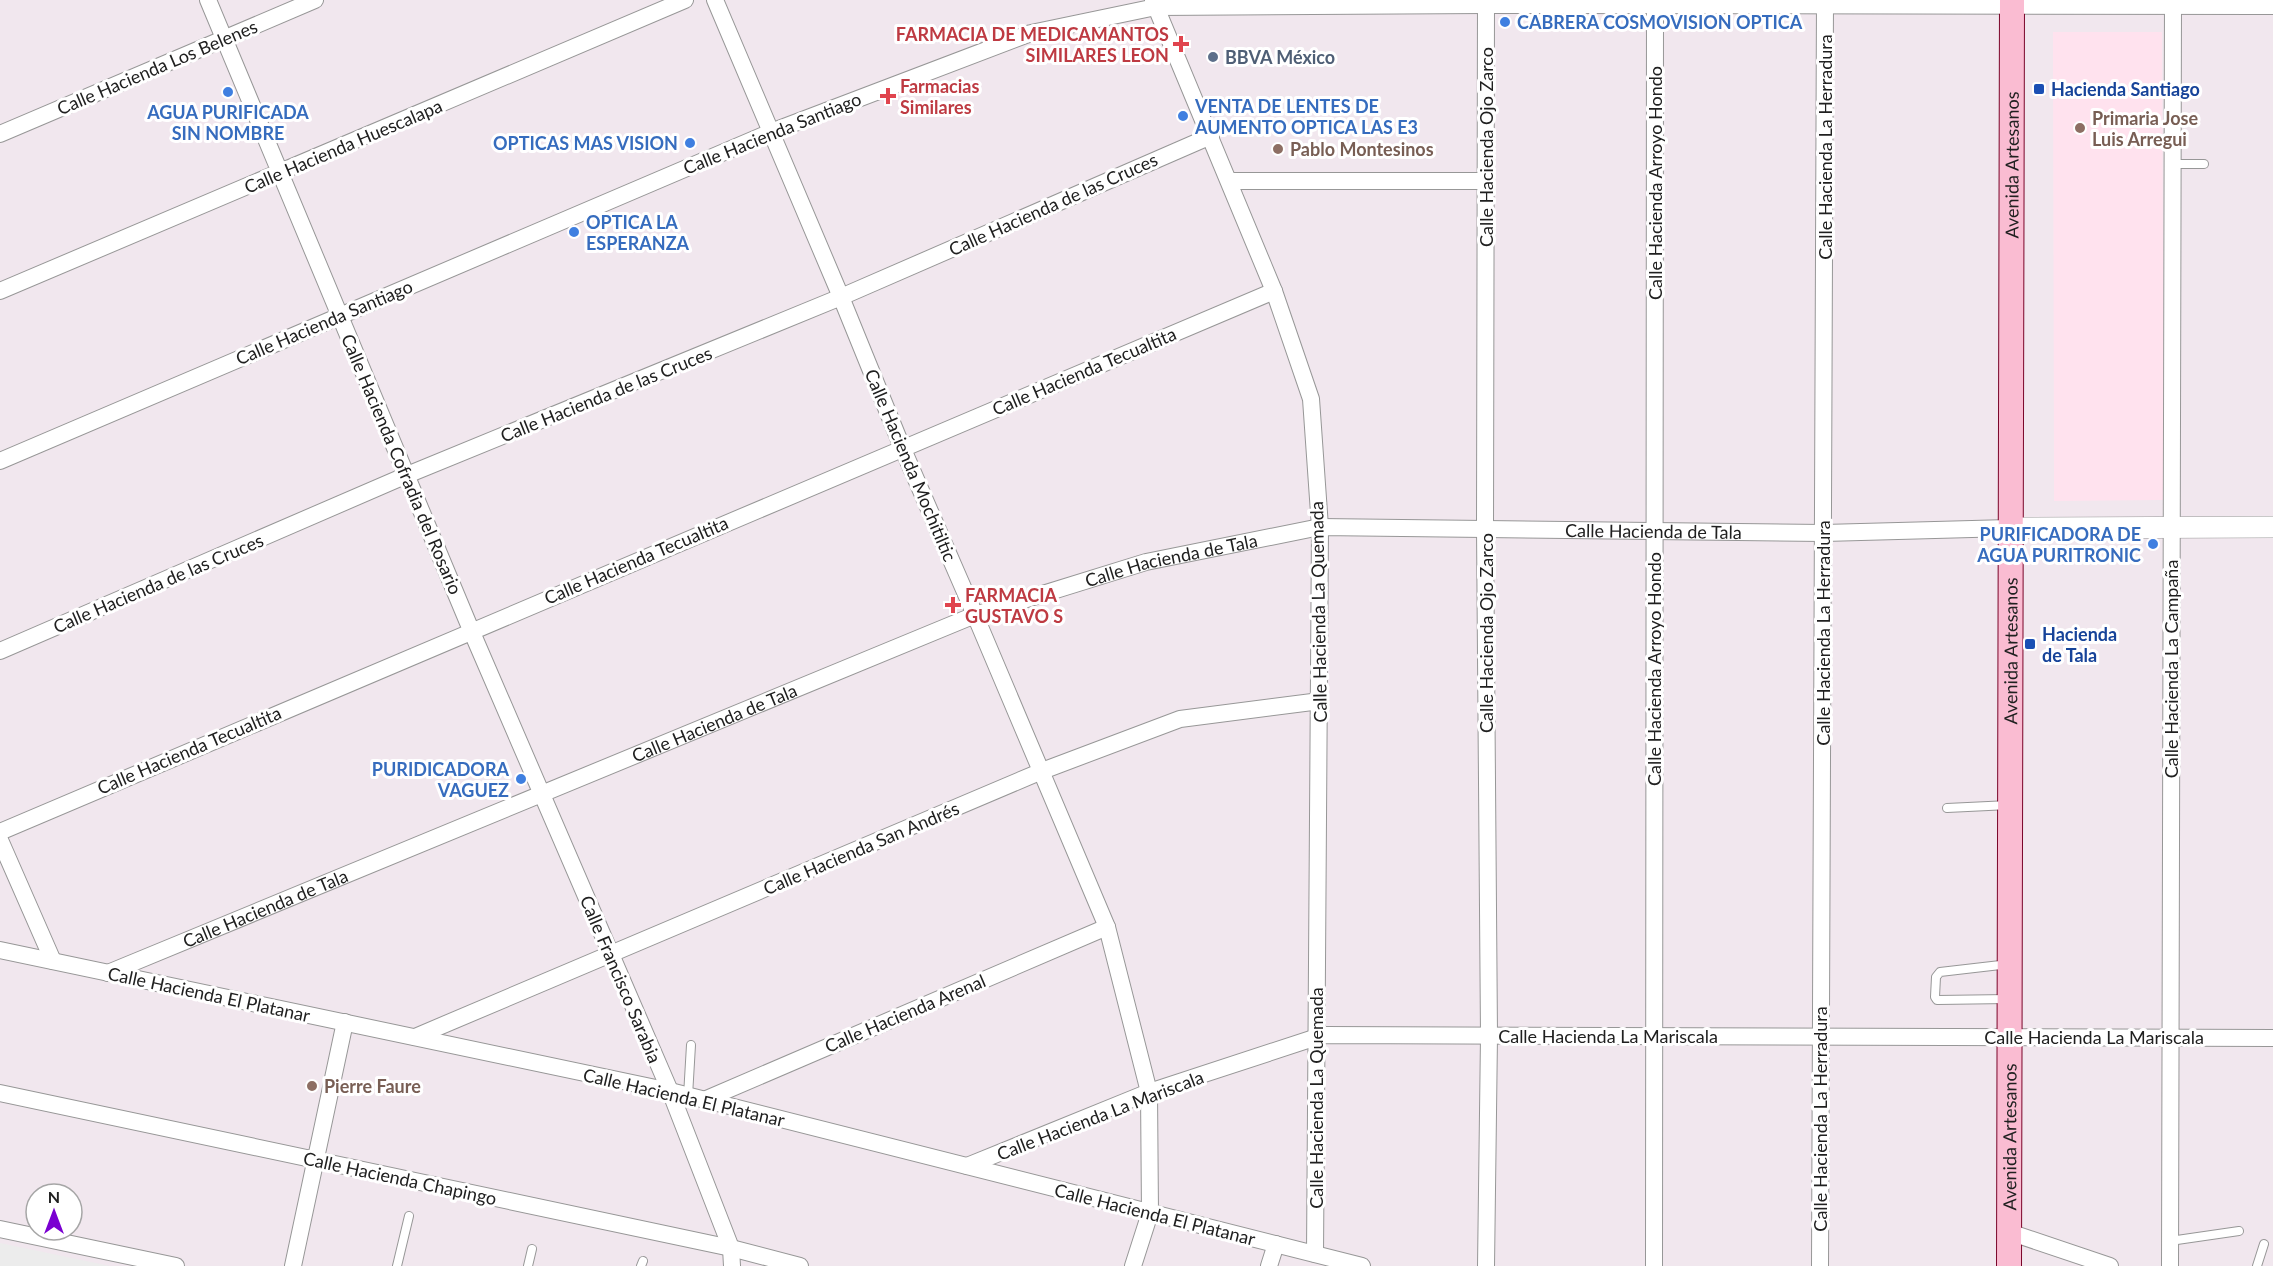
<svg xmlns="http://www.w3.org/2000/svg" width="2273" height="1266" font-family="Lato,sans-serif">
<rect width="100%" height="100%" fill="#f1e7ee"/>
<polygon fill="#ffe2ee" points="2053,32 2162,32 2164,500 2054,501"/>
<polygon fill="#ececec" points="0,1243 110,1266 0,1266"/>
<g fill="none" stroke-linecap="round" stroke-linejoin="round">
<g stroke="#979797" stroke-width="10">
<g id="service">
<polyline points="2173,164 2204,164"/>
<polyline points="1947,808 2009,805"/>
<polyline points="2008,999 1937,1000 1935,997 1936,977 1940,972 2009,964"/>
<polyline points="688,1096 691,1045"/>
<polyline points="2170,1241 2239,1231"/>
<polyline points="397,1266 409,1216"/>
<polyline points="528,1266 532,1249"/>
<polyline points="641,1266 643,1261"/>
<polyline points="2257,1266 2264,1244"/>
</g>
</g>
<g stroke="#979797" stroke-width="18">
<g id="minor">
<polyline points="208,0 471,630 670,1091 731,1248 732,1266"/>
<polyline points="715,0 841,297 902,447 975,615 1107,927 1149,1092 1150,1213 1133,1266"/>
<polyline points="1153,0 1274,291 1311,399 1320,527 1315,1254"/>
<polyline points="1486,0 1485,528 1489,1036 1486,1266"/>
<polyline points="0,134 315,0"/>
<polyline points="1230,181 1486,181"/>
<polyline points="0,291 685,0"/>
<polyline points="0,461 771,132 1031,33 1156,7 1486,5 2273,6"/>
<polyline points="0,651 407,475 841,297 1211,136"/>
<polyline points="0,832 1274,291"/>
<polyline points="0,840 53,961"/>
<polyline points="0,950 670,1091 1362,1266"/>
<path id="s1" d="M 108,973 L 975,615 L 1146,562 L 1320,527 L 1824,533 L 2009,528"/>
<polyline points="415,1037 1042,771 1180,719 1320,701"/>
<polyline points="0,1093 731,1248 800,1266"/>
<polyline points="704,1100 1107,927"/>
<polyline points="967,1166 1149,1092 1323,1035 2273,1038"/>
<polyline points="0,1229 176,1266"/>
<polyline points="2009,1232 2110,1266"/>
<polyline points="293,1266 345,1022"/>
<polyline points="1269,1266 1276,1244"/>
<polyline points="1654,1266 1655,0"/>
<polyline points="1820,1266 1825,0"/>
<polyline points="2170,1266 2173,0"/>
</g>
</g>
<g stroke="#979797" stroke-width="22">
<polyline id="tertiary" points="2009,528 2273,527"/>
</g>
<g stroke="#7a0529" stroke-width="26">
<g id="secondary">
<path id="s2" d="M 2009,1266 L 2012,0"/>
</g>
</g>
<use href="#service" stroke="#fff" stroke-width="8"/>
<use href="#minor" stroke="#fff" stroke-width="16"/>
<use href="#tertiary" stroke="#fff" stroke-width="21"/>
<use href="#secondary" stroke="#fabcd2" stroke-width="24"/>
</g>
<g fill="#3f7fe0" stroke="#fff" stroke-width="2">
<circle cx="1505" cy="22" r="6"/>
<circle cx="228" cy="92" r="6"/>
<circle cx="1183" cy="116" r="6"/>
<circle cx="690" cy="143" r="6"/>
<circle cx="574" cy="232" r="6"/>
<circle cx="2153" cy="544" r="6"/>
<circle cx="521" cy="779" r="6"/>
</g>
<g fill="#e0444e" stroke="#fff" stroke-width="2">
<path d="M1178 35h6v6h6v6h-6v6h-6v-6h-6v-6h6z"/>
<path d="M885 87h6v6h6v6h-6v6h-6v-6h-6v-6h6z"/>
<path d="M950 596h6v6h6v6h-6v6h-6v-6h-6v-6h6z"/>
</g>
<circle fill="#5c6f8a" stroke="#fff" stroke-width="2" cx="1213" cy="57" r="6"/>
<g fill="#1a4fb4" stroke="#fff" stroke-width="2">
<rect x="2033" y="83" width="12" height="12" rx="3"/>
<rect x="2024" y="638" width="12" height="12" rx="3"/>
</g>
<g fill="#8d6e63" stroke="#fff" stroke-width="2">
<circle cx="2080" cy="128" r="6"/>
<circle cx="1278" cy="149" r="6"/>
<circle cx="312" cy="1086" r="6"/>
</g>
<g text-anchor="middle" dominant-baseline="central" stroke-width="6" stroke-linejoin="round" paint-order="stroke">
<g font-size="18" font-weight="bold" fill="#366cbe" stroke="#fff" text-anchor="start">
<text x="1517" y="22">CABRERA COSMOVISION OPTICA</text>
<text x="1195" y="106">VENTA DE LENTES DE<tspan x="1195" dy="21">AUMENTO OPTICA LAS E3</tspan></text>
<text x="228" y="112" text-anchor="middle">AGUA PURIFICADA<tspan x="228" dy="21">SIN NOMBRE</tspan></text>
<text x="678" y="143" text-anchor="end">OPTICAS MAS VISION</text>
<text x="586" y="222">OPTICA LA<tspan x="586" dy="21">ESPERANZA</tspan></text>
<text x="2141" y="534" text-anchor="end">PURIFICADORA DE<tspan x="2141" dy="21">AGUA PURITRONIC</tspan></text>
<text x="509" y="769" text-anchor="end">PURIDICADORA<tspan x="509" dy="21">VAGUEZ</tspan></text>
</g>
<g font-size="18" font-weight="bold" fill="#be3a42" stroke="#fff" text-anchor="start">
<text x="1169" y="34" text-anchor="end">FARMACIA DE MEDICAMANTOS<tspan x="1169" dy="21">SIMILARES LEON</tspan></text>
<text x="900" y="86">Farmacias<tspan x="900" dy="21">Similares</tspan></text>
<text x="965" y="595">FARMACIA<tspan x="965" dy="21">GUSTAVO S</tspan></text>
</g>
<g font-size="18" font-weight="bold" fill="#4e5e75" stroke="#fff" text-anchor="start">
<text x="1225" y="57">BBVA México</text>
</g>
<g font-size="18" fill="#202020" stroke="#fff">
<text transform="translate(157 67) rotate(-23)">Calle Hacienda Los Belenes</text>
<text transform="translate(772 133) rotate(-22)">Calle Hacienda Santiago</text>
<text transform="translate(343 146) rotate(-23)">Calle Hacienda Huescalapa</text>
<text transform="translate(1486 147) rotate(-90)">Calle Hacienda Ojo Zarco</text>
<text transform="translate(1825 147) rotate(-90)">Calle Hacienda La Herradura</text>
<text stroke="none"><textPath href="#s2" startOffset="1101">Avenida Artesanos</textPath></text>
<text transform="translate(1655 183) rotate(-90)">Calle Hacienda Arroyo Hondo</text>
<text transform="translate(1053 204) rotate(-24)">Calle Hacienda de las Cruces</text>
<text transform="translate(324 322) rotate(-23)">Calle Hacienda Santiago</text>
<text transform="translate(1084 371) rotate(-23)">Calle Hacienda Tecualtita</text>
<text transform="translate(606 394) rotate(-22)">Calle Hacienda de las Cruces</text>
<text transform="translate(402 464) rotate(67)">Calle Hacienda Cofradia del Rosario</text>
<text transform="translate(911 465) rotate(67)">Calle Hacienda Mochitiltic</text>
<text stroke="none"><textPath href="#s1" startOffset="1628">Calle Hacienda de Tala</textPath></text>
<text transform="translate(636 560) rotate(-23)">Calle Hacienda Tecualtita</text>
<text stroke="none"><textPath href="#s1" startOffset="1142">Calle Hacienda de Tala</textPath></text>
<text transform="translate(158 583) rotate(-23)">Calle Hacienda de las Cruces</text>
<text transform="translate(1318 612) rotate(-91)">Calle Hacienda La Quemada</text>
<text transform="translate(1486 633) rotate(-90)">Calle Hacienda Ojo Zarco</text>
<text transform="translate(1823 633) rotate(-90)">Calle Hacienda La Herradura</text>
<text stroke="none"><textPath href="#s2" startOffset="615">Avenida Artesanos</textPath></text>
<text transform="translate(1654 669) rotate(-90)">Calle Hacienda Arroyo Hondo</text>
<text transform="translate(2171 669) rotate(-90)">Calle Hacienda La Campaña</text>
<text stroke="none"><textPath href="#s1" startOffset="656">Calle Hacienda de Tala</textPath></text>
<text transform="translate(189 750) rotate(-23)">Calle Hacienda Tecualtita</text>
<text transform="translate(861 848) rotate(-23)">Calle Hacienda San Andrés</text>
<text stroke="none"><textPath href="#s1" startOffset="170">Calle Hacienda de Tala</textPath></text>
<text transform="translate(621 979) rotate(67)">Calle Francisco Sarabia</text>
<text transform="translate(209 994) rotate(12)">Calle Hacienda El Platanar</text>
<text transform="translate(905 1013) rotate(-23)">Calle Hacienda Arenal</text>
<text x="1608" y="1036">Calle Hacienda La Mariscala</text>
<text x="2094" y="1037">Calle Hacienda La Mariscala</text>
<text transform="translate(684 1097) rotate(13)">Calle Hacienda El Platanar</text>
<text transform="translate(1316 1098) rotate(-90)">Calle Hacienda La Quemada</text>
<text transform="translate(1100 1115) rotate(-21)">Calle Hacienda La Mariscala</text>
<text transform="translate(1820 1119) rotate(-90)">Calle Hacienda La Herradura</text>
<text stroke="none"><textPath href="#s2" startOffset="129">Avenida Artesanos</textPath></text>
<text transform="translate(400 1178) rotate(12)">Calle Hacienda Chapingo</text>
<text transform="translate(1155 1214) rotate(14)">Calle Hacienda El Platanar</text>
</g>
<g font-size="18" font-weight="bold" fill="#164399" stroke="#fff" text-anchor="start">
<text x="2051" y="89">Hacienda Santiago</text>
<text x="2042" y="634">Hacienda<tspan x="2042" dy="21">de Tala</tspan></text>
</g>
<g font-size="18" font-weight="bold" fill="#785e54" stroke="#fff" text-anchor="start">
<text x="2092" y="118">Primaria Jose<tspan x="2092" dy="21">Luis Arregui</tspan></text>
<text x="1290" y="149">Pablo Montesinos</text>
<text x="324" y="1086">Pierre Faure</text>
</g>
</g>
<g transform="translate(54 1212)"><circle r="28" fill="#ffffff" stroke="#a6a6a6" stroke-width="1.5"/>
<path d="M0-4.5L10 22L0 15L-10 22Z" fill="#7a00d1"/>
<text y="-9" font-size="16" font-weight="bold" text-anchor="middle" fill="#202020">N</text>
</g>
</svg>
